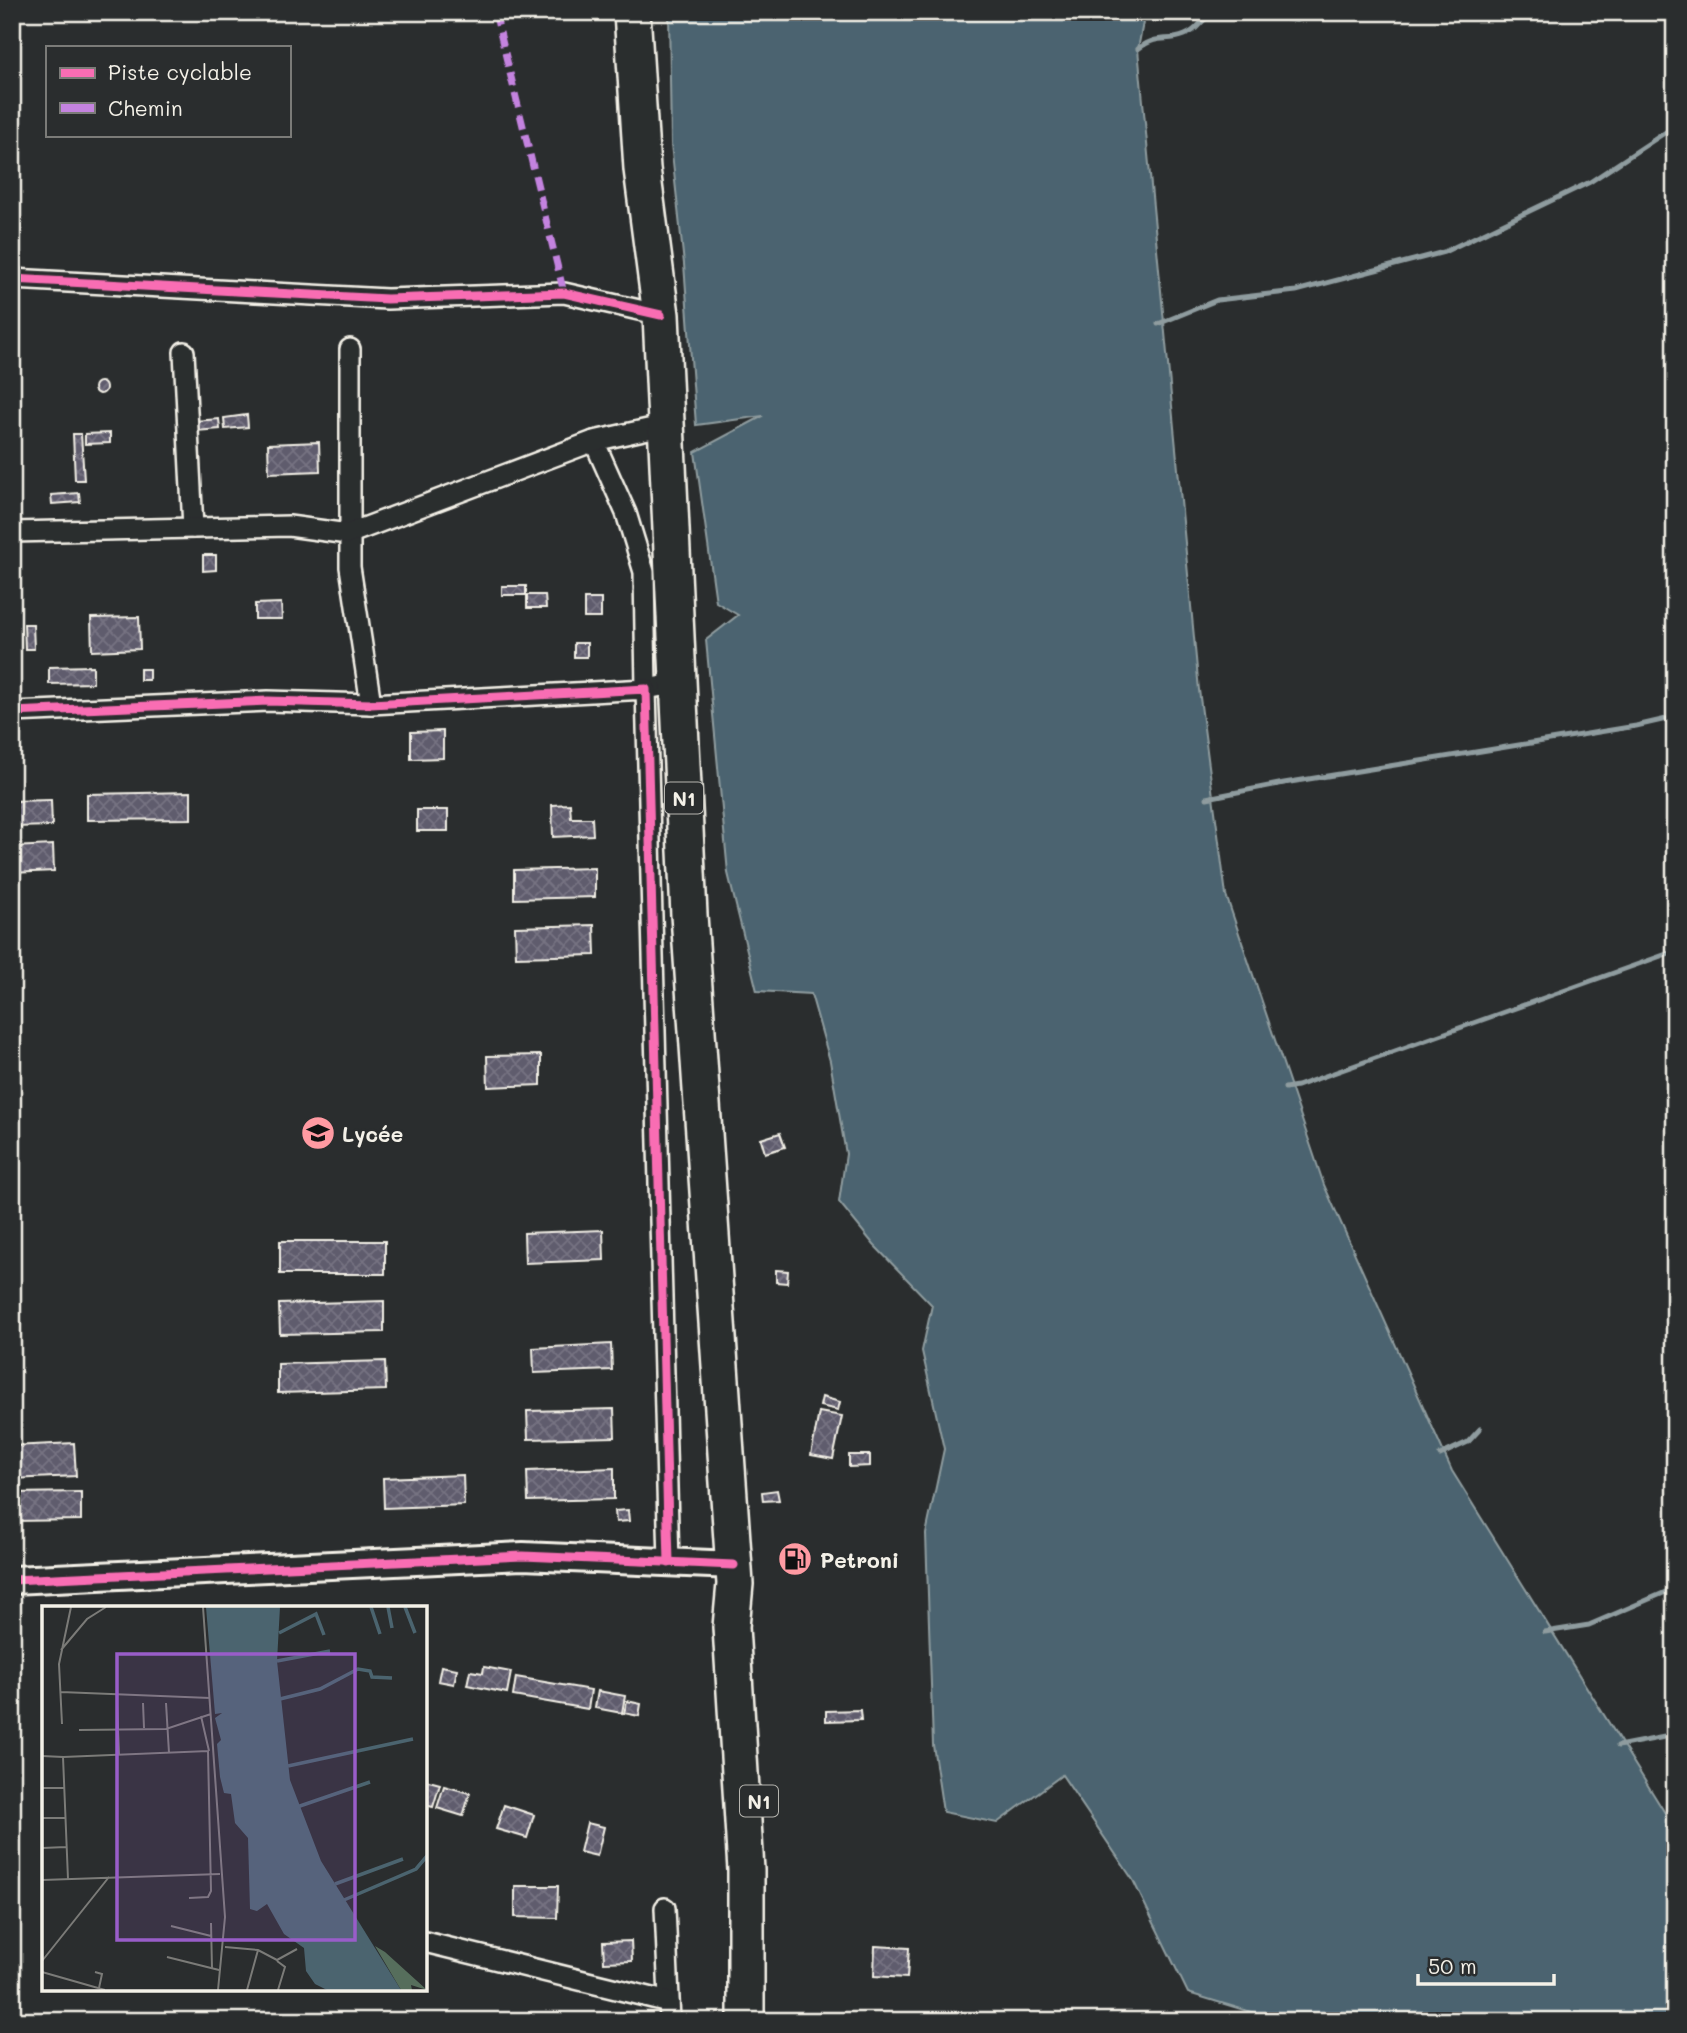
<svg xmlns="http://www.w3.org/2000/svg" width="1687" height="2033" font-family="Mali,sans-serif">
<defs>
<pattern id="building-cross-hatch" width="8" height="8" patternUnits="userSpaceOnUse" patternTransform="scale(1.75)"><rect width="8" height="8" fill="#5e5b6d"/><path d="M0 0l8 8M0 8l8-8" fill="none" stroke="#767382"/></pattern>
</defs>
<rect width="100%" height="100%" fill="#2a2d2e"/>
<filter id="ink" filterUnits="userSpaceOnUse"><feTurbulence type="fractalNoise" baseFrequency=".0143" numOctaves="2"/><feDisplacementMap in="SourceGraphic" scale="14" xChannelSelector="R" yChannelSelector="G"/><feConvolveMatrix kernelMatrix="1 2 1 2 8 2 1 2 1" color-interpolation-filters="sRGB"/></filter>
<g filter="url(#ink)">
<polygon fill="#4b646f" stroke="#8f9c9f" stroke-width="2" points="669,12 1145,12 1138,49 1199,690 1226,895 1324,1185 1452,1471 1675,1829 1675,2021 1269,2021 1264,2016 1188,1993 1133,1880 1062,1775 997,1823 943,1812 933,1745 926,1534 944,1449 922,1351 932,1305 874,1245 839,1202 846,1154 830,1061 811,994 757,991 728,873 706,640 738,615 716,602 695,452 763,416 696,425 684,264 671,144"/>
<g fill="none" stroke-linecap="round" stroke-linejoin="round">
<g stroke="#8f9c9f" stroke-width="5">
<polyline points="1240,12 1296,20 1323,12"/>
<path d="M 1138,49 C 1160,33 1165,43 1185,35 C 1204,28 1197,15 1226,12"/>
<polyline points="1158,324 1217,300 1296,291 1444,252 1590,182 1675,126"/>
<polyline points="1207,798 1284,783 1636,726 1675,717"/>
<polyline points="1285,1088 1297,1086 1675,951"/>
<polyline points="1440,1455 1468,1442 1480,1429"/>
<polyline points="1545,1632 1589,1625 1675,1588"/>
<polyline points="1618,1746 1675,1735"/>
</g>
</g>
<g fill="url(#building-cross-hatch)" stroke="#f4f1e8" stroke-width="2">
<circle cx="100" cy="388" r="6"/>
<polygon points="247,415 248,427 225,429 224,418"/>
<polygon points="219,419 220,429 196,431 195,421"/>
<polygon points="110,433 110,443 85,444 85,434"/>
<polygon points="73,434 81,434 84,480 75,480"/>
<polygon points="319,442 320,471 269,473 268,444"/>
<polygon points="79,493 80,502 52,504 51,495"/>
<polygon points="203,555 216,555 216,570 203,571"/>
<rect x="502" y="586" width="24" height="9"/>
<polygon points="527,595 545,595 546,608 527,608"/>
<rect x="584" y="599" width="17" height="19"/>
<polygon points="281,603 282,619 255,619 255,604"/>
<polygon points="139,617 140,649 92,651 91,618"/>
<polygon points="24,624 33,624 34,649 25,649"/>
<rect x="574" y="643" width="13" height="14"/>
<polygon points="93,666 93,683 49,684 49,667"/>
<rect x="140" y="669" width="9" height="11"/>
<polygon points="443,731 443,758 411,759 411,732"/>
<polygon points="191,792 191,819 87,820 87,794"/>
<polygon points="51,800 52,826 12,827 12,801"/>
<polygon points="570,804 571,818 592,818 593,835 553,837 552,805"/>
<rect x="417" y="810" width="31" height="21"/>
<polygon points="53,845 54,871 12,873 12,847"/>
<polygon points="595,868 595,897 514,899 514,870"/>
<polygon points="594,925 595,955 516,957 515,927"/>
<polygon points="541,1055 541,1085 488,1087 487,1056"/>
<polygon points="780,1133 785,1147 765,1153 761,1139"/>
<polygon points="603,1230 604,1260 525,1263 524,1233"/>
<rect x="280" y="1241" width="105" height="33"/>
<polygon points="776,1270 788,1271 787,1283 776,1282"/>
<polygon points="384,1301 384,1332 280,1334 279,1304"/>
<polygon points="611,1344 612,1370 534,1373 533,1348"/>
<polygon points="385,1361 386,1390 278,1393 278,1364"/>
<polygon points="822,1397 840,1402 838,1410 820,1406"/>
<polygon points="614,1409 615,1437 528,1439 527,1411"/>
<polygon points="819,1412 842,1416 833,1459 811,1455"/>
<polygon points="74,1443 76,1476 12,1479 12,1446"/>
<polygon points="849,1455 870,1455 870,1466 849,1467"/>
<polygon points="614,1468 614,1499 528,1501 527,1471"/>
<polygon points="463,1475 464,1505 384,1508 383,1478"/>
<polygon points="777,1490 779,1500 763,1501 762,1492"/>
<polygon points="81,1492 81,1520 12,1521 12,1493"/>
<polygon points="628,1510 629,1521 616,1522 615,1511"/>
<polygon points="441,1666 457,1669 454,1684 438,1681"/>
<polygon points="484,1667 511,1672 507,1693 467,1685 470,1671 483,1673"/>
<polygon points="516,1677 591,1690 588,1709 513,1696"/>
<polygon points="598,1691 625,1696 622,1713 595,1708"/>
<polygon points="627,1701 641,1704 639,1716 624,1713"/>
<polygon points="860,1710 861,1720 826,1721 826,1711"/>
<polygon points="425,1780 440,1784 433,1807 425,1805"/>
<polygon points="444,1786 470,1793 463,1816 437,1808"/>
<polygon points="504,1805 534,1815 527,1838 496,1829"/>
<polygon points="587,1823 604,1827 597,1856 580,1852"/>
<polygon points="515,1886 558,1886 557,1918 515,1917"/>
<polygon points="631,1941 632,1961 604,1962 603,1942"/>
<polygon points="875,1946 909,1948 907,1978 874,1976"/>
</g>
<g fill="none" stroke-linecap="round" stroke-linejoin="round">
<g stroke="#f4f1e8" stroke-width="24">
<g id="street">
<polyline points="12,279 387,299 564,293 661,315"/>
<polyline points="350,349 350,567 371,704"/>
<polyline points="184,352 193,528"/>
<polyline points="594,441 626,513 644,572 646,689 679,683"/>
<polyline points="12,532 289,526 348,534 594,441 666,425"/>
<polyline points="12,712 268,701 371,704 646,689 669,1563"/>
<polyline points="665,1908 670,2021"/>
<polyline points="425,1942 669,2002"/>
</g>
</g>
<g stroke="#f4f1e8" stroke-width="32">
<polyline id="secondary" points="12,1580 523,1556 734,1565"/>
</g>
<g stroke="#f4f1e8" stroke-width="40">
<polyline id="highway" points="632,12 642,169 661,315 689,915 735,1584 731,1627 746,1870 746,2021"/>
</g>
<use href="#street" stroke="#2a2d2e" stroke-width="19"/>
<use href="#secondary" stroke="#2a2d2e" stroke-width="26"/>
<use href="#highway" stroke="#2a2d2e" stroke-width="35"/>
<polyline stroke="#c483df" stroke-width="7" stroke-dasharray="14 7" stroke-linecap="butt" points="495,12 564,293"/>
<g stroke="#2a2d2e" stroke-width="13">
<g id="cycleway">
<polyline points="12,279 387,299 564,293 661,315"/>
<polyline points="12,712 268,701 371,704 646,689 669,1563"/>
<polyline points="12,1580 523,1556 734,1565"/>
</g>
</g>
<use href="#cycleway" stroke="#f96db3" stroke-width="9"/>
</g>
</g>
<defs>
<g id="school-disc" transform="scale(1.75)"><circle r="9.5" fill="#ff9aa2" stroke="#2a2d2e"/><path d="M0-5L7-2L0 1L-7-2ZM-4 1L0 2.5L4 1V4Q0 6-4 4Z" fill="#111"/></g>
<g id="fuel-disc" transform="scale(1.75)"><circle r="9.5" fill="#ff9aa2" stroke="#2a2d2e"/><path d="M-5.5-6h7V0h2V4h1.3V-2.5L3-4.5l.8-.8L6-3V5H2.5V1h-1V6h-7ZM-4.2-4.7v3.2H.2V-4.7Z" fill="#111"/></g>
</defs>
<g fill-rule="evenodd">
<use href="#school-disc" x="318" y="1133"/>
<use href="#fuel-disc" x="795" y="1559"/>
</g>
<g text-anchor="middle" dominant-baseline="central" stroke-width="5" stroke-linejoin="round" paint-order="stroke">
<g fill="#2a2d2e" stroke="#b7b6b0" stroke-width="2">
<rect x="665" y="782.5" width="38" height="31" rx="5"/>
<rect x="740" y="1785.5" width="38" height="31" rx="5"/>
</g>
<g font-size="19" font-weight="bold" fill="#f4f1e8">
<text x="684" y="798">N1</text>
<text x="759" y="1801">N1</text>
</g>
<g font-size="21" font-weight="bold" fill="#f4f1e8" stroke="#2a2d2e" text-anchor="start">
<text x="342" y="1133">Lycée</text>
<text x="820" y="1559">Petroni</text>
</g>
</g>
<g transform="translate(42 1606)">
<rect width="385" height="385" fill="#2a2d2e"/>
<path d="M 333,340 L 343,346 L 385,384 L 369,379 L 370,384 L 359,384 Z" fill="#566e5c"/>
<path d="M 164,1 L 238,1 L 235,55 L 248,174 L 279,255 L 359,384 L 285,384 L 273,378 L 264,365 L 262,342 L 242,328 L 225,298 L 215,305 L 208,303 L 206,232 L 193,217 L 189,188 L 182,187 L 178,171 L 175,138 L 179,134 L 173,112 L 180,107 L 173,108 Z" fill="#4b646f"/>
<path fill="none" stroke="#4b646f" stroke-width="3.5" d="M 329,1 L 338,28M 346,1 L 350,22M 363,1 L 373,27M 237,27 L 274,8 L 282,29M 235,55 L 288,45M 238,93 L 278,83 L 316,63 L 328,65 L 330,71 L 350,72M 246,160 L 371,133M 255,201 L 328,176M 293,278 L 361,253M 302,294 L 374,263 L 385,250"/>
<path fill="none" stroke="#7b7b78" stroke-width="2" d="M 161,1 L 183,311 L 176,384M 19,44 L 45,13 L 64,1M 19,86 L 168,92M 101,97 L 102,122M 124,97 L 127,147M 75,98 L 77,148M 159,110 L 167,145M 20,118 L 17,58 L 29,1M 37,124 L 124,123 L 169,108M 0,150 L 21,151 L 26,273M 21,151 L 166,145 L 169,285 L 166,291 L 147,292M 0,182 L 22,182M 0,212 L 23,212M 0,242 L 24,241M 0,274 L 178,268M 169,317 L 170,363M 129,320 L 169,330M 183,341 L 216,344 L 235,354 L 255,343M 125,351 L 177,364M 0,355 L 67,271M 235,355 L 243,361 L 236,384M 0,366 L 63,384M 53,366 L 60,368 L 57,382M 205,384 L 216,344"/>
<path fill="#995dc9" fill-opacity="0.15" stroke="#995dc9" stroke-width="3.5" d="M 75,48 L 313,48 L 313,334 L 75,334 Z"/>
<rect width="385" height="385" fill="none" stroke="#f4f1e8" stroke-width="3.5"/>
</g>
<rect width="1687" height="2033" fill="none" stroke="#2a2d2e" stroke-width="42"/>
<rect x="21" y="21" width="1645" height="1991" fill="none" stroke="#f4f1e8" stroke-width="2.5" filter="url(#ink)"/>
<rect x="46" y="46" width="245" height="91" fill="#2a2d2e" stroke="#7b7b78" stroke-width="2"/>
<rect x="60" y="68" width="35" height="10" fill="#f96db3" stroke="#7b7b78" stroke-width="2"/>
<text x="108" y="80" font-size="21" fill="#f4f1e8">Piste cyclable</text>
<rect x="60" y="103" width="35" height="10" fill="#c483df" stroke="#7b7b78" stroke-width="2"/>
<text x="108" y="116" font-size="21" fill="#f4f1e8">Chemin</text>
<path d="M1418 1974v10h136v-10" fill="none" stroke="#f4f1e8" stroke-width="3.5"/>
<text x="1428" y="1974" font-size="21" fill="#f4f1e8" stroke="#2a2d2e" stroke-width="5" paint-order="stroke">50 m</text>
</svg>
